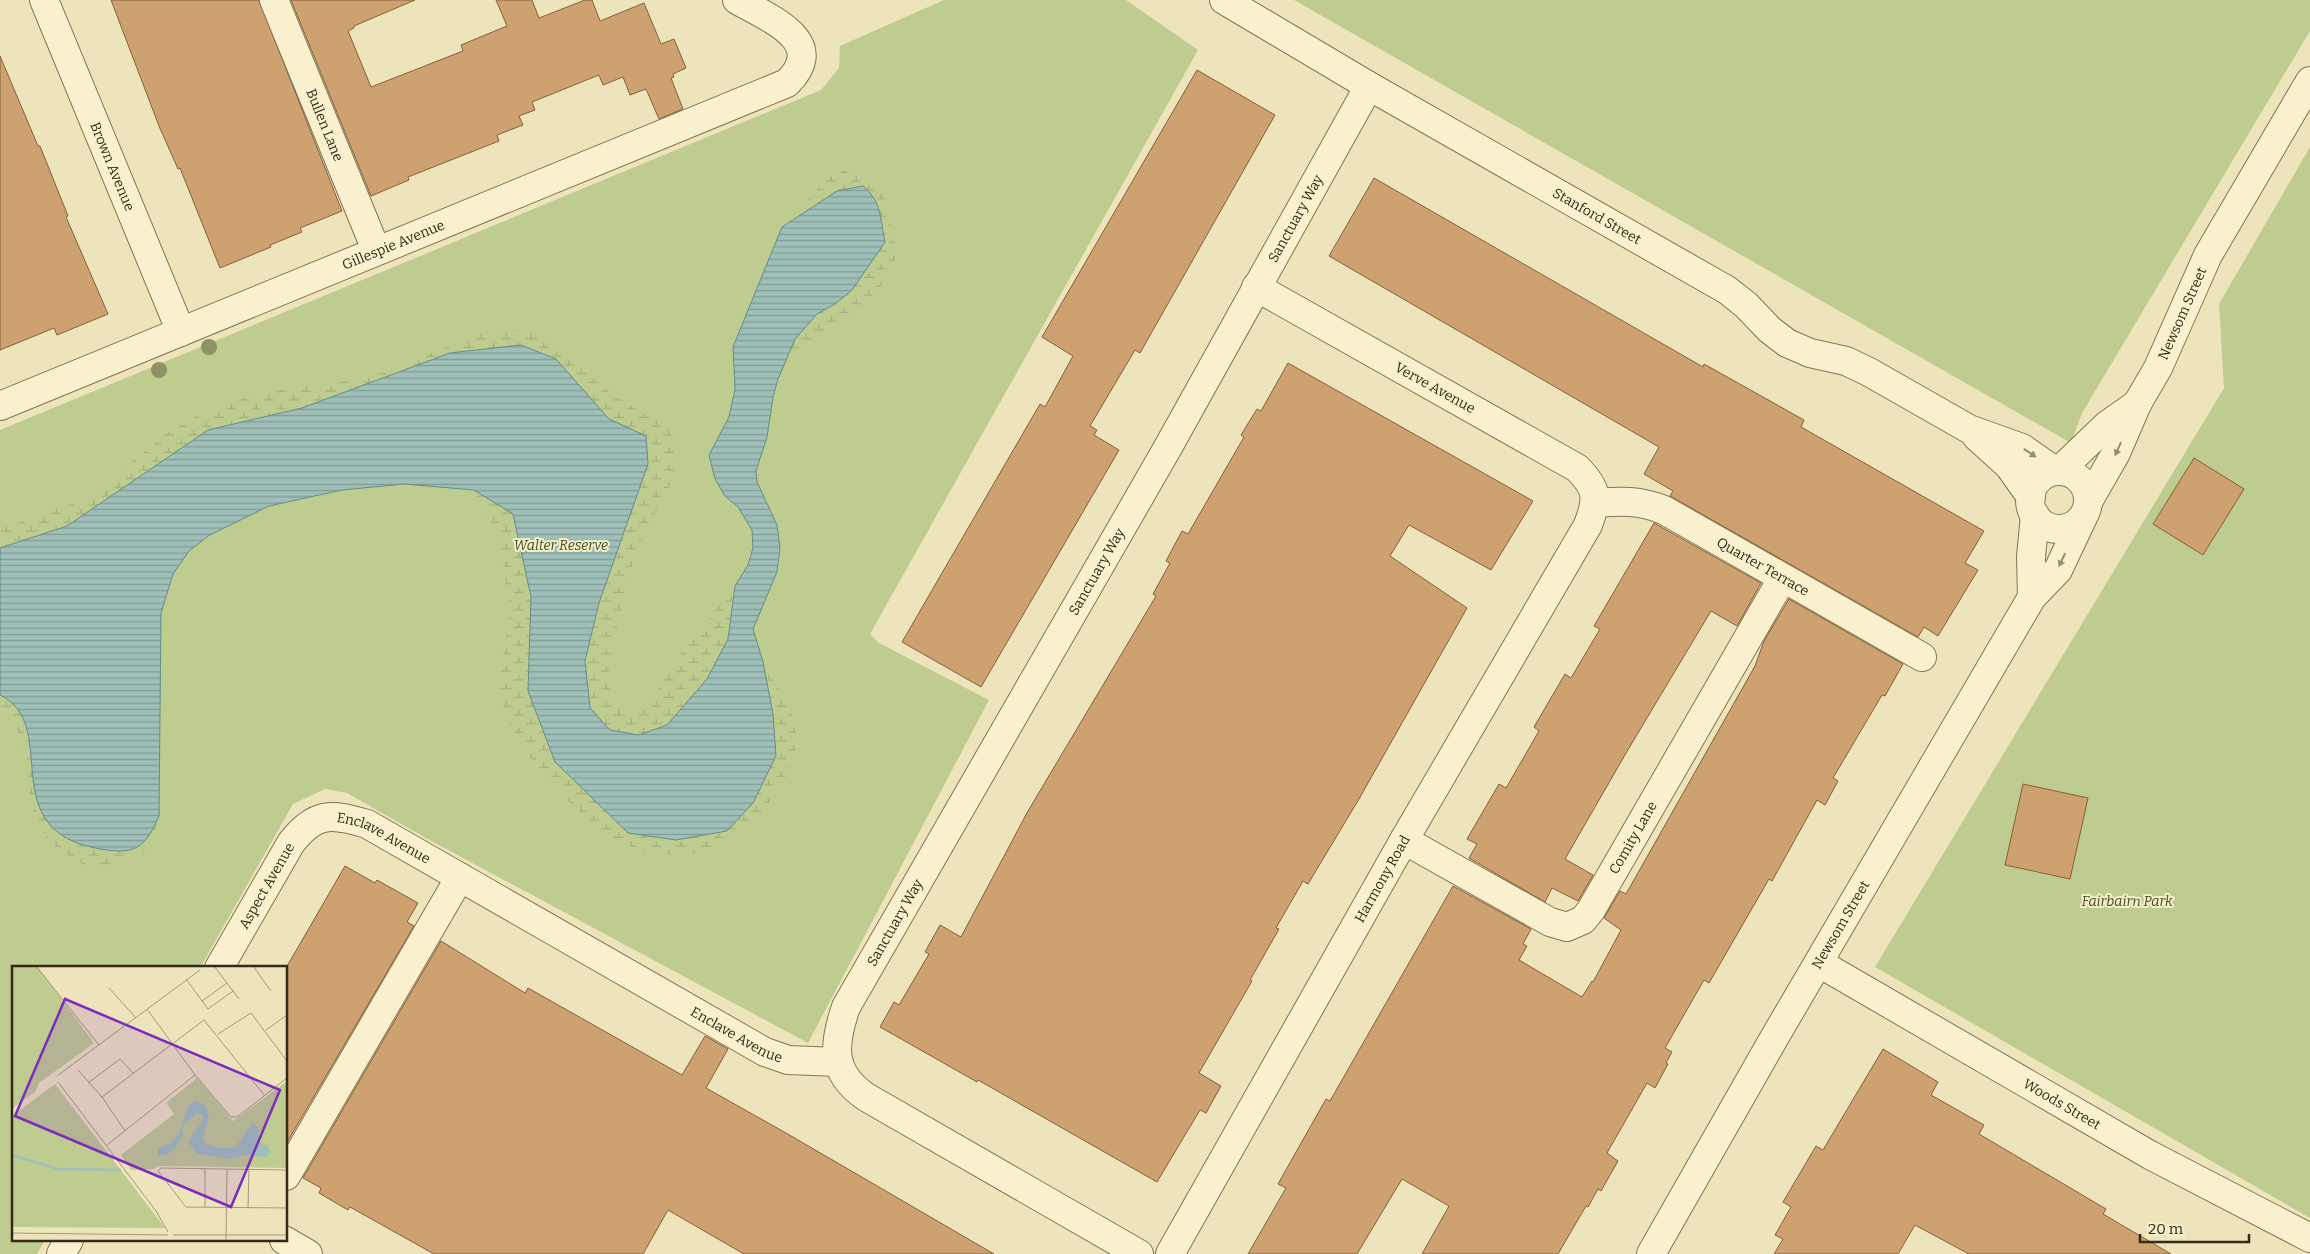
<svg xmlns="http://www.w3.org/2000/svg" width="2310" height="1254" font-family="Bitter,serif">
<defs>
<pattern id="wetland-marsh" width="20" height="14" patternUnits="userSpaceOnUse" patternTransform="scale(1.25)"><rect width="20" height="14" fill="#bfcc8f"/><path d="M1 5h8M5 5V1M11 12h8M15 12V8" fill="none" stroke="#a5af7b"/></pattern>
<pattern id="water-rules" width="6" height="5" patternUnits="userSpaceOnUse" patternTransform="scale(1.25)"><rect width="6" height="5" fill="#9fbfb9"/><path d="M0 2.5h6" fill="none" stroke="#829b96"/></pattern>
</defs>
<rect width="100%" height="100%" fill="#eee4bb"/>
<g fill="#bfcc8f">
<polygon points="944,0 1126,0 1198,50 870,634 879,643 989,700 808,1043 424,837 347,793 325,789 293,804 200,968 14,968 14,1240 45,1240 37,1254 0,1254 0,430 821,90 839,68 840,46"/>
<polygon points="1294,0 2310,0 2310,31 2082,413 2071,443"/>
<polygon points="2310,147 2310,1218 1875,967 2224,388 2219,304"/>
</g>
<path fill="url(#wetland-marsh)" d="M 853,167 C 886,186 884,190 891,226 C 892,234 896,246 896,254 C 895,282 852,316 830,330 C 814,340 796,348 786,364 C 771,387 775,412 767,436 C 764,449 757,459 756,472 C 755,490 772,507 777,524 C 779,532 780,544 779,552 C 778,578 753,615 754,632 C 756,667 789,693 795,726 C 796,734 797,747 795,754 C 786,784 755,828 728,842 C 718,848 703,851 692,853 C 674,855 653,856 636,849 C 590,831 517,756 504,708 C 494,674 509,639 509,605 C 509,596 506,586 505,577 C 500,549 497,521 474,501 C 447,477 388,485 355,489 C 299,494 202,520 173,573 C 154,609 160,655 160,693 C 160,734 159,775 159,816 L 151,848 C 132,858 124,864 101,865 C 97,866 91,867 86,865 C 80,864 75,859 69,856 C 5,821 46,744 0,706 L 0,529 L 88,498 L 170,431 L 199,415 L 234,401 L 271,391 L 348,381 L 388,371 L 478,334 L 504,329 L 530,332 L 570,354 L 596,381 L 613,395 L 666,427 L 675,437 L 680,451 L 673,479 L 641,540 L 629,576 L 611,656 L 608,680 L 611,698 L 618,708 L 630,713 L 648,705 L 670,667 L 735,586 L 748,565 L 753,548 L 752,530 L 738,507 L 725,496 L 715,479 L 709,455 L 729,417 L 735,395 L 733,347 L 782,227 L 828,178 Z"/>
<path fill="url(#water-rules)" stroke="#678c87" d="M 863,186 C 882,202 880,218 885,242 L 852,290 L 835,304 L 817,314 L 795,339 L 778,379 L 773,397 L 767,437 L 756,471 L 757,482 L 777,525 L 780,548 L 777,572 L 753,629 L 763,662 L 773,714 L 776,756 L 753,803 L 727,831 L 676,840 L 628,833 L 555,762 L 528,691 L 531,597 L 513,514 L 474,490 L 404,484 L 342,490 L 269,506 L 208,536 L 189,551 L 173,574 L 161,613 L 159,816 C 151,834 143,851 121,851 C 106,851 94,848 80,844 C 0,816 59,724 0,695 L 0,548 L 67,526 L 208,430 L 302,408 L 450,353 L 521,345 L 556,359 L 609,419 L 646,436 L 648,464 L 599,603 L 585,661 L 590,708 L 610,730 L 639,735 L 667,725 L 707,679 L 728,639 L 735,586 L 748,565 L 753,548 L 752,530 L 738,507 L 725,496 L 715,479 L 709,455 L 729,417 L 735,389 L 733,347 L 782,227 L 837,191 Z"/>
<g fill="#cea170" stroke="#85603a">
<polygon points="111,0 259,0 342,211 300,228 302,232 270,245 271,247 220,268 180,168 178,169 159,126"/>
<polygon points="291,0 415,0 354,26 354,28 348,31 371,87 463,51 461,45 507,26 496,0 532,0 539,18 585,0 592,0 600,21 644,3 661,44 674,39 686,68 673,74 674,77 671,78 683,109 659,119 646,89 630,95 623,77 603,85 599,75 532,102 535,110 519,116 523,125 497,135 499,141 408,177 409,180 371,196"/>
<polygon points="0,56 38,146 40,146 68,216 66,217 108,314 57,335 54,328 0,350"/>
<polygon points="1197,70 1275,115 1140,353 1135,350 1090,426 1097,430 1094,435 1119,450 981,687 902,642 1040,404 1045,407 1073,356 1042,337"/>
<polygon points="1374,178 1703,367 1704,364 1804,420 1801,427 1984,531 1965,563 1978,570 1938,636 1924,627 1918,637 1670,496 1673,491 1644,474 1659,447 1329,256"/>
<polygon points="1288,363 1533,501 1491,570 1409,525 1390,556 1467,608 1359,799 1308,884 1303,881 1276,928 1279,929 1250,980 1252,981 1199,1073 1221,1086 1206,1113 1200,1110 1157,1182 978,1080 977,1082 880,1027 894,1002 899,1005 929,954 925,952 940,925 961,937 1028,811 1156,596 1153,594 1170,563 1166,561 1182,531 1188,534 1244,437 1241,435 1257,409 1261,411"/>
<polygon points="2194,458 2244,489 2203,555 2153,524"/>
<polygon points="1654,523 1761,583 1737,626 1711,611 1629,748 1565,859 1593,875 1578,901 1552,888 1545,902 1469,858 1477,844 1467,839 1499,784 1506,788 1539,731 1534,727 1565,674 1571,678 1600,629 1594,626"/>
<polygon points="1789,599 1903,664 1885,696 1882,695 1833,778 1838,781 1825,805 1817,800 1772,881 1769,879 1709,983 1704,980 1665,1048 1672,1052 1666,1063 1668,1064 1655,1088 1647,1083 1607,1153 1618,1161 1601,1191 1598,1189 1588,1207 1586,1206 1558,1254 1422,1254 1449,1206 1402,1179 1357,1254 1248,1254 1286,1188 1278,1184 1326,1099 1330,1101 1453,886 1531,929 1523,944 1527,946 1519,960 1582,997 1592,981 1593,982 1621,930 1604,918 1620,891 1626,894 1755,666 1764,641"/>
<polygon points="2023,784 2088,798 2070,879 2005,865"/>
<polygon points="345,866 375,883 377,880 418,903 407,922 414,926 286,1144 286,968"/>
<polygon points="441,941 525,993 528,988 682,1075 705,1036 728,1049 706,1088 786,1133 994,1254 744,1254 668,1210 643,1254 434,1254 350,1207 348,1210 319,1193 321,1188 303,1178"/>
<polygon points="1883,1049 1938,1082 1931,1095 1984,1125 1979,1134 2106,1209 2103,1214 2171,1254 1969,1254 1915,1225 1898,1254 1774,1254 1783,1239 1775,1235 1791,1207 1783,1202 1816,1146 1823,1150"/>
</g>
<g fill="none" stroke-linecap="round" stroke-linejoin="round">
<g stroke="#857455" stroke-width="30">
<g id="minor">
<path id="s1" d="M 44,0 L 181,332"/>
<path id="s2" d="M 274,0 L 376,250"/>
<path id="s3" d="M 1224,0 L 1369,86 L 1727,290 L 1746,305 L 1770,330 L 1787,343 L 1810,353 L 1846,361 L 1869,372 L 1969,429 L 2022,448 L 2055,471"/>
<path id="s4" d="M 0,406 L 787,83 C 830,41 768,18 737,0"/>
<polyline points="1977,437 2009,466 2031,497"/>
<polyline points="2059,471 2107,425 2137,404"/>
<circle cx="2059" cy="500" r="29"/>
<path id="s5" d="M 2089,500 L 2116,453 L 2137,404 L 2158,368 L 2208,255 L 2310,81"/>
<path id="s6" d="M 1595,503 C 1622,501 1639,500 1664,510 L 1922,657"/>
<polyline points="2032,597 2031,557 2035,515"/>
<path id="s7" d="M 1404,840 L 1550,922 L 1567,927 L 1583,920 L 1591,910 L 1782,579"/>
<path id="s8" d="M 1819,963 L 2150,1155 L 2310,1238"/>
<path id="s9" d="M 219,968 L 291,843 C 315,812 331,813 367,824 L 765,1052 L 788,1060 L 838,1062"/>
<polyline points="286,1176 460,877"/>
<polyline points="284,1240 308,1254"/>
<polyline points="61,1254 69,1240"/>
<path id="s10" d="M 1139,1254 L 866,1097 C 830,1072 833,1045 846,1007 L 1167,449 L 1369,86"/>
<path id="s11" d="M 1170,1254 L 1404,840 L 1588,525 C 1598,498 1598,489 1577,468 L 1256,287"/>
<path id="s12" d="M 1651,1254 L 1773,1040 L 2032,597 L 2058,570 L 2083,517"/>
</g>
</g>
<use href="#minor" stroke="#f9f1ce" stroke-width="28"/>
</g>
<g fill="#8e9366">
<circle cx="209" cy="347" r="8"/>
<circle cx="159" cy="370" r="8"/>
</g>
<defs><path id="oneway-solid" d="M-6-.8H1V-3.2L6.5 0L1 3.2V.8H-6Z" transform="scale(1.25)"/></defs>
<g fill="#968d74">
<use href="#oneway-solid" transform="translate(2118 449) rotate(114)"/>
<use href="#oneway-solid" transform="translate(2030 453) rotate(34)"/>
<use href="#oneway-solid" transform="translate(2062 560) rotate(115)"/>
</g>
<g text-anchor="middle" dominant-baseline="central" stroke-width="4" stroke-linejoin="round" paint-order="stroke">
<g font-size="14" fill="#34291a" stroke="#f6eecb">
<text stroke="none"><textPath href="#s2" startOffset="135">Bullen Lane</textPath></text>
<text stroke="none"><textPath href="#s1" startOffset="180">Brown Avenue</textPath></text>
<text stroke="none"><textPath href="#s3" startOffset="431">Stanford Street</textPath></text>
<text stroke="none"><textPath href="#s10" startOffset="1324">Sanctuary Way</textPath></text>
<text stroke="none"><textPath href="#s4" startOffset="425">Gillespie Avenue</textPath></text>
<text stroke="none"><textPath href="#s5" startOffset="209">Newsom Street</textPath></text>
<text transform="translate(1435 388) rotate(29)">Verve Avenue</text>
<text stroke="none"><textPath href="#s6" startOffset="184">Quarter Terrace</textPath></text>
<text stroke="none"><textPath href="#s10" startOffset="919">Sanctuary Way</textPath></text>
<text stroke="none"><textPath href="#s7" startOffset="299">Comity Lane</textPath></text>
<text stroke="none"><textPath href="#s9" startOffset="251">Enclave Avenue</textPath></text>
<text stroke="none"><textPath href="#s11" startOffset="431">Harmony Road</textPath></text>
<text stroke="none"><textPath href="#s9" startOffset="95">Aspect Avenue</textPath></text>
<text stroke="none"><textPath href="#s10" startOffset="514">Sanctuary Way</textPath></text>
<text stroke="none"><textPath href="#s12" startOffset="380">Newsom Street</textPath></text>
<text stroke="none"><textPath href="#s9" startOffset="656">Enclave Avenue</textPath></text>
<text stroke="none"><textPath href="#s8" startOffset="281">Woods Street</textPath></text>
</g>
<g font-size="14" font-style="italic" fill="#405120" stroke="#f6eecb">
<text x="561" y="545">Walter Reserve</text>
<text x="2127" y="901">Fairbairn Park</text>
</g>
</g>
<g transform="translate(12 966)">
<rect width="275" height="275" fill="#eee4bb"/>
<path d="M 0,0 L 25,0 L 82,77 L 27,117 L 24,125 L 0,143 ZM 185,112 L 221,155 L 275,115 L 275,202 L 146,200 L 142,203 L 119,204 L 109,189 L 162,148 L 154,137 ZM 43,118 L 153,262 L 0,261 L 0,150 Z" fill="#bfcc8f"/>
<path d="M 184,134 L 193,137 L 198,146 L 200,155 L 193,171 L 196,178 L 214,183 L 223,182 L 236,159 L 242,156 L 248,162 L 247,176 L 259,181 L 259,189 L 254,192 L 217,194 L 185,190 L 173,172 L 188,156 L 187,150 L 171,159 L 171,171 L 164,180 L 155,189 L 146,192 L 145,182 L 162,173 L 173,153 L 174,140 Z" fill="#bfcc8f"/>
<path d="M 184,135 L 193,139 L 197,148 L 191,173 L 194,177 L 206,182 L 223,182 L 240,157 L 247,162 L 245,175 L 256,180 L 259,187 L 253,191 L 233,189 L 216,193 L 184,188 L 176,175 L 190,156 L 191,149 L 185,147 L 170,160 L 171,171 L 164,180 L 155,189 L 146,190 L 146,183 L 158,178 L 167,167 L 176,140 Z" fill="#9fbfb9"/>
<path fill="none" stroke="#9fbfb9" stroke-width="2.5" d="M 0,189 L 46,203 L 109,204"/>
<path fill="none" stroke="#a4997b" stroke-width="1" d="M 24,0 L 87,79M 202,0 L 227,33M 241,0 L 259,25M 174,13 L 196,43 L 221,25M 97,22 L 124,52M 190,35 L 215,17M 135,43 L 183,109 L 219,151 L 225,151 L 275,112M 254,64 L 275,49M 206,68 L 239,47 L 275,95M 66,104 L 90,131M 45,110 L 188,4M 46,116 L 144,245 L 156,266M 76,117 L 108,93 L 121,107M 90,131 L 192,54 L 253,130M 90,131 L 113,165M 95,179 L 183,109M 275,204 L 149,202 L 146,205 L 174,241 L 275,242M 193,241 L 193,203M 236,242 L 237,203M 0,267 L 156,269M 161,269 L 275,269M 214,275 L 215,203"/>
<path fill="#7b2cbf" fill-opacity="0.15" stroke="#7b2cbf" stroke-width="2.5" d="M 53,33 L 268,124 L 219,241 L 3,150 Z"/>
<rect width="275" height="275" fill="none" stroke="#34291a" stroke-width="2.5"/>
</g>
<path d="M2140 1234v8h109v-8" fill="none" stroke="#34291a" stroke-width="2.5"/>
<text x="2148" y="1234" font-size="15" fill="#34291a" stroke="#f6eecb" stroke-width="4" paint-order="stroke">20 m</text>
</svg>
